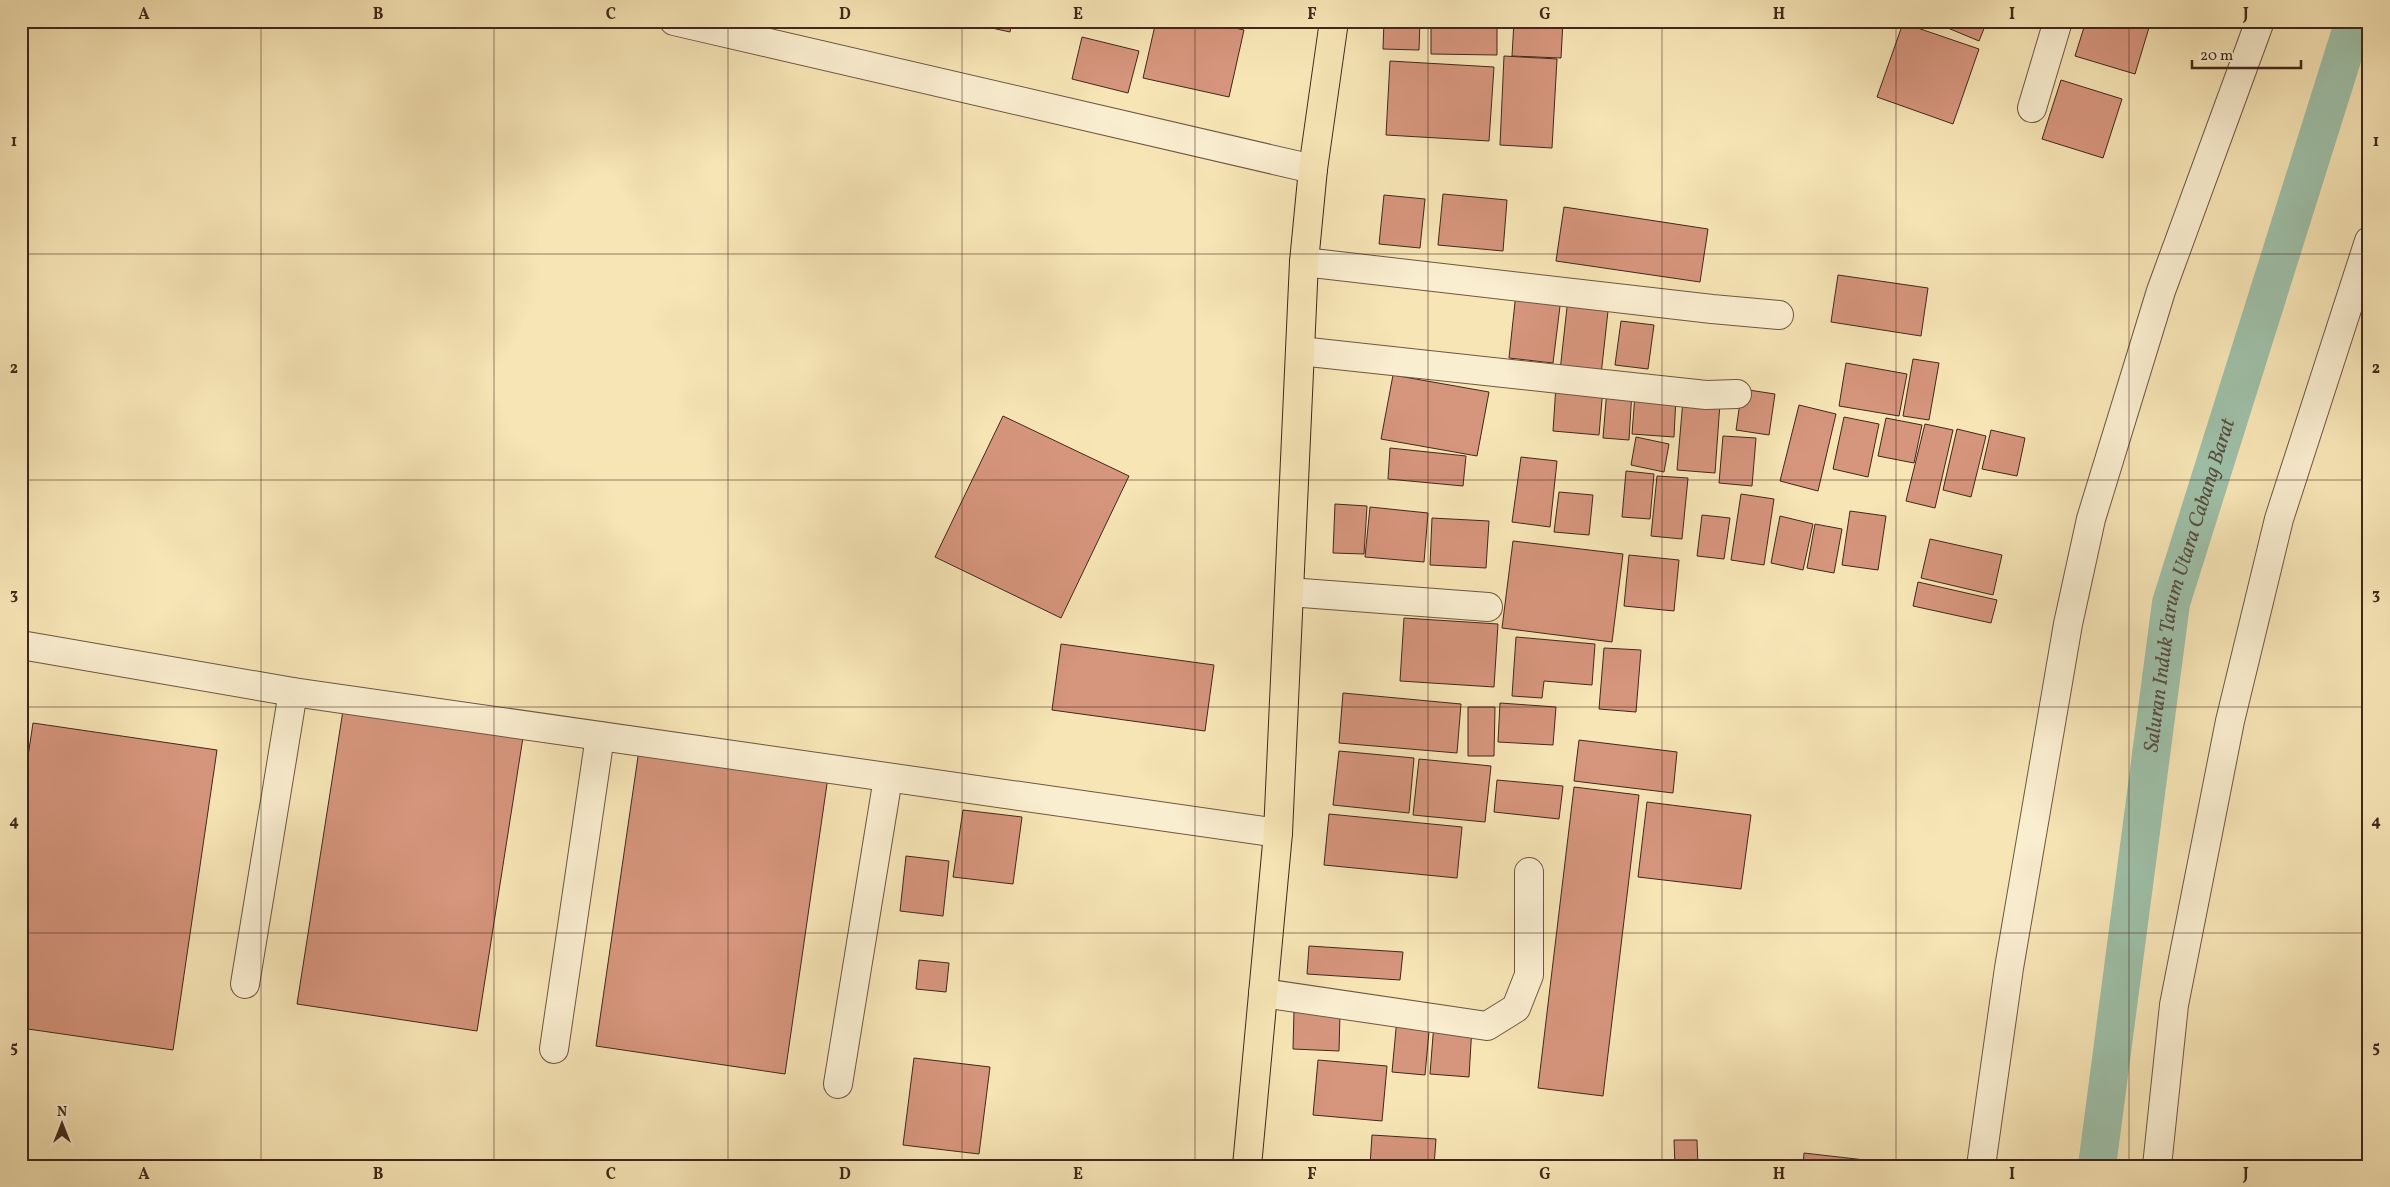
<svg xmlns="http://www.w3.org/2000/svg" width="2390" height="1187" font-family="Vollkorn,serif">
<rect width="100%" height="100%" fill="#f7e5b6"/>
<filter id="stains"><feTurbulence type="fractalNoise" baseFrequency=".004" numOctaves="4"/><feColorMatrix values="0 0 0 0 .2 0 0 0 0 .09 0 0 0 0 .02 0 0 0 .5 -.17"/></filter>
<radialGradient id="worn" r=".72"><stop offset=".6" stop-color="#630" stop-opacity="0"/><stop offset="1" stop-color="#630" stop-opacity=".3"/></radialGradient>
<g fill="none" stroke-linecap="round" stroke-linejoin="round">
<path stroke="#9ec0a9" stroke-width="38" id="s1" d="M 2097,1166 L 2171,603 L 2354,21"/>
</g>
<g fill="#d6957d" stroke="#41271c">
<polygon points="960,21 1012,21 1010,32"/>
<polygon points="1156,21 1205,21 1244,30 1229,97 1143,78"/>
<polygon points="1384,21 1420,21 1419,50 1383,49"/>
<polygon points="1431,21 1497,21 1497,55 1431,54"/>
<polygon points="1514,21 1563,21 1561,58 1512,56"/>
<polygon points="1931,21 1987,21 1979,41"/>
<polygon points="2086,21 2151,21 2135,74 2075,56"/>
<polygon points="1903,23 1979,49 1953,124 1877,97"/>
<polygon points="1082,37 1139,51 1128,93 1072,79"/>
<polygon points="1504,56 1557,59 1552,148 1500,145"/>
<polygon points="1390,61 1494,67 1489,141 1386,135"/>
<polygon points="2061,80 2122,99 2103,158 2042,139"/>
<polygon points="1443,194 1507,200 1503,251 1438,245"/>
<polygon points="1384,195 1425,199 1420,248 1379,244"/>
<polygon points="1564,207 1708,229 1700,282 1556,261"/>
<polygon points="1838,275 1928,288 1921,336 1831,322"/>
<polygon points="1516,293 1561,298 1553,363 1509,358"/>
<polygon points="1568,298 1609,302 1601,375 1560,371"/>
<polygon points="1621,321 1654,325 1648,369 1615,365"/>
<polygon points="1913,359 1939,363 1929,420 1903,416"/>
<polygon points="1846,363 1907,374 1899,416 1839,406"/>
<polygon points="1393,375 1489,392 1477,456 1381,439"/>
<polygon points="1556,385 1603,388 1599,435 1553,431"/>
<polygon points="1607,389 1632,391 1629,440 1603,438"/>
<polygon points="1742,389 1775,394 1769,435 1736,430"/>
<polygon points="1635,394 1676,396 1674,437 1632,434"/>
<polygon points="1683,400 1720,403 1715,473 1677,470"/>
<polygon points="1799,405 1836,414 1818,491 1780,481"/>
<polygon points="1003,416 1129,476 1061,618 935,557"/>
<polygon points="1844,417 1879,424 1868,477 1833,469"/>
<polygon points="1886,418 1922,425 1914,463 1878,456"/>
<polygon points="1925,424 1953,430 1935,508 1906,501"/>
<polygon points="1957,429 1986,436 1971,497 1943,490"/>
<polygon points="1991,430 2025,438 2017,476 1982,469"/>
<polygon points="1723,436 1756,438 1752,486 1719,483"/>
<polygon points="1636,437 1669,444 1664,472 1631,465"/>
<polygon points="1390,448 1466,456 1463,486 1388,479"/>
<polygon points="1521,457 1557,461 1550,527 1512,522"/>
<polygon points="1626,471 1654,474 1650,519 1622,517"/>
<polygon points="1657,476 1688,478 1682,539 1651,536"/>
<polygon points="1559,492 1593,495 1589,535 1554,532"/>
<polygon points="1741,494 1774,499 1764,565 1731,560"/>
<polygon points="1335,504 1367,506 1364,554 1333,553"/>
<polygon points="1370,507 1428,513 1424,562 1365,557"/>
<polygon points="1850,511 1886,516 1878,570 1842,565"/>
<polygon points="1702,515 1730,518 1724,559 1697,556"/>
<polygon points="1780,516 1813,524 1803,570 1771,563"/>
<polygon points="1432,518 1489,521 1486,568 1430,565"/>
<polygon points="1815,524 1842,529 1834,573 1807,568"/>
<polygon points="1930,539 2002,555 1993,595 1921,578"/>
<polygon points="1513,541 1623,554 1612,642 1502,628"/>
<polygon points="1629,555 1679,560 1674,611 1624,606"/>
<polygon points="1918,582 1997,600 1991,623 1913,606"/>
<polygon points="1404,618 1498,624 1494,687 1400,681"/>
<polygon points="1516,637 1595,644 1592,685 1544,681 1542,698 1512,696"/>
<polygon points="1061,644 1214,665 1205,731 1052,710"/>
<polygon points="1604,648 1641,650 1636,712 1599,709"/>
<polygon points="1343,693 1461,704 1457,753 1339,743"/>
<polygon points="1500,703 1556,707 1553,745 1498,742"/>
<polygon points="344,704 524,731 477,1031 297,1004"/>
<polygon points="1468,707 1495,707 1494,756 1468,756"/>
<polygon points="33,723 217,750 173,1050 21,1028 21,803"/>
<polygon points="1579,740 1677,752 1673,793 1574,781"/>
<polygon points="640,743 829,770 785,1074 596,1046"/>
<polygon points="1339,751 1414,758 1409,813 1333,805"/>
<polygon points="1419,759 1491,766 1485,822 1413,815"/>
<polygon points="1497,780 1563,786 1559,819 1494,812"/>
<polygon points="1574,787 1639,795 1603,1096 1538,1088"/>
<polygon points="1647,802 1751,815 1741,889 1638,877"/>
<polygon points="963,810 1022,817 1013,884 953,877"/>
<polygon points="1329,814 1462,827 1457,878 1324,865"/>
<polygon points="906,856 949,861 943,916 900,911"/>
<polygon points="1309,946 1403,952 1400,980 1307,974"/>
<polygon points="919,960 949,963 946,992 916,989"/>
<polygon points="1294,1011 1340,1014 1339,1051 1293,1049"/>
<polygon points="1397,1018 1430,1021 1425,1075 1392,1072"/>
<polygon points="1434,1023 1472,1026 1469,1077 1430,1074"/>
<polygon points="914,1058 990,1067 979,1154 903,1145"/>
<polygon points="1318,1060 1387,1066 1382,1121 1313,1115"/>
<polygon points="1372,1135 1436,1139 1434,1166 1370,1166"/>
<polygon points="1674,1140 1697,1140 1698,1166 1675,1166"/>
<polygon points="1804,1153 1865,1160 1865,1166 1803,1166"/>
</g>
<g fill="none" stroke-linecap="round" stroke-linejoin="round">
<g stroke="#6e5642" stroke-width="30">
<g id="minor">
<polyline points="674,21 1313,169"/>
<polyline points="2032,108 2058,21"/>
<polyline points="1304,262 1712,309 1779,315"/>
<polyline points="1300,351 1706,395 1737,394"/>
<polyline points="1289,592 1488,607"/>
<polyline points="21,645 293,692 1278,833"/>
<polyline points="245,984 293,692"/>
<polyline points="1263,993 1487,1026 1516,1008 1529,975 1529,872"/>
<polyline points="554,1049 600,736"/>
<polyline points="838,1084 888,778"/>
<polyline points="1981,1166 2009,968 2068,624 2091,519 2161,291 2260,21"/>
<polyline points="2157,1166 2174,1005 2230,721 2279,519 2369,241"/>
</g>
</g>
<g stroke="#41271c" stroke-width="30">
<polyline id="major" points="1247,1166 1278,833 1304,262 1313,169 1334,21"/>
</g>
<use href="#minor" stroke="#faeed0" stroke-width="28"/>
<use href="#major" stroke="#f7e5b6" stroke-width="28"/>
</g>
<path fill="none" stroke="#41271c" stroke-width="1" stroke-opacity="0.55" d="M 261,21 L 261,1166M 494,21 L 494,1166M 728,21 L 728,1166M 962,21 L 962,1166M 1195,21 L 1195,1166M 1428,21 L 1428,1166M 1662,21 L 1662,1166M 1896,21 L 1896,1166M 2129,21 L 2129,1166M 21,254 L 2369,254M 21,480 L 2369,480M 21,707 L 2369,707M 21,933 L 2369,933"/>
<g text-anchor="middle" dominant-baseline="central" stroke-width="4" stroke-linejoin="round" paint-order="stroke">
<g font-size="21" font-style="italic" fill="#584d3f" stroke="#faeed0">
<text stroke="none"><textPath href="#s1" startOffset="589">Saluran Induk Tarum Utara Cabang Barat</textPath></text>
</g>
</g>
<rect width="2390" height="1187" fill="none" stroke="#f7e5b6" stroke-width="55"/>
<g transform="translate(62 1124)" stroke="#faeed0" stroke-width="4" paint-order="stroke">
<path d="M0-4L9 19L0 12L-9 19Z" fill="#41271c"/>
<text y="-8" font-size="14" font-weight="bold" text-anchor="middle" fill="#41271c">N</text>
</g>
<path d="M2192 60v8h109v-8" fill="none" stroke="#41271c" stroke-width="2.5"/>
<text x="2200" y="60" font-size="15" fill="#41271c" stroke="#faeed0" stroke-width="4" paint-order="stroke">20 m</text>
<rect x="28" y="28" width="2334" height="1132" fill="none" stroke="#41271c" stroke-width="2"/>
<g font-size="16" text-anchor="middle" font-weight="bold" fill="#41271c">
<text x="144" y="19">A</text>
<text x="378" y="19">B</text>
<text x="611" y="19">C</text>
<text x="845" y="19">D</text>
<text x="1078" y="19">E</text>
<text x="1312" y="19">F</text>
<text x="1545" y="19">G</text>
<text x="1779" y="19">H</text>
<text x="2012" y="19">I</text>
<text x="2246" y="19">J</text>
<text x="14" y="146">1</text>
<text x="2376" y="146">1</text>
<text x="14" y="373">2</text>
<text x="2376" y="373">2</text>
<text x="14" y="599">3</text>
<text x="2376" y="599">3</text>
<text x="14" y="826">4</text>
<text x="2376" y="826">4</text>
<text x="14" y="1052">5</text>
<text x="2376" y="1052">5</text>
<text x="144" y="1179">A</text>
<text x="378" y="1179">B</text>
<text x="611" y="1179">C</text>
<text x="845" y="1179">D</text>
<text x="1078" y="1179">E</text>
<text x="1312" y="1179">F</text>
<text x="1545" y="1179">G</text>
<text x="1779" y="1179">H</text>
<text x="2012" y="1179">I</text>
<text x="2246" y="1179">J</text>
</g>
<rect width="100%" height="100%" filter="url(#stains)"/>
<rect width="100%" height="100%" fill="url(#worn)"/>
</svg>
